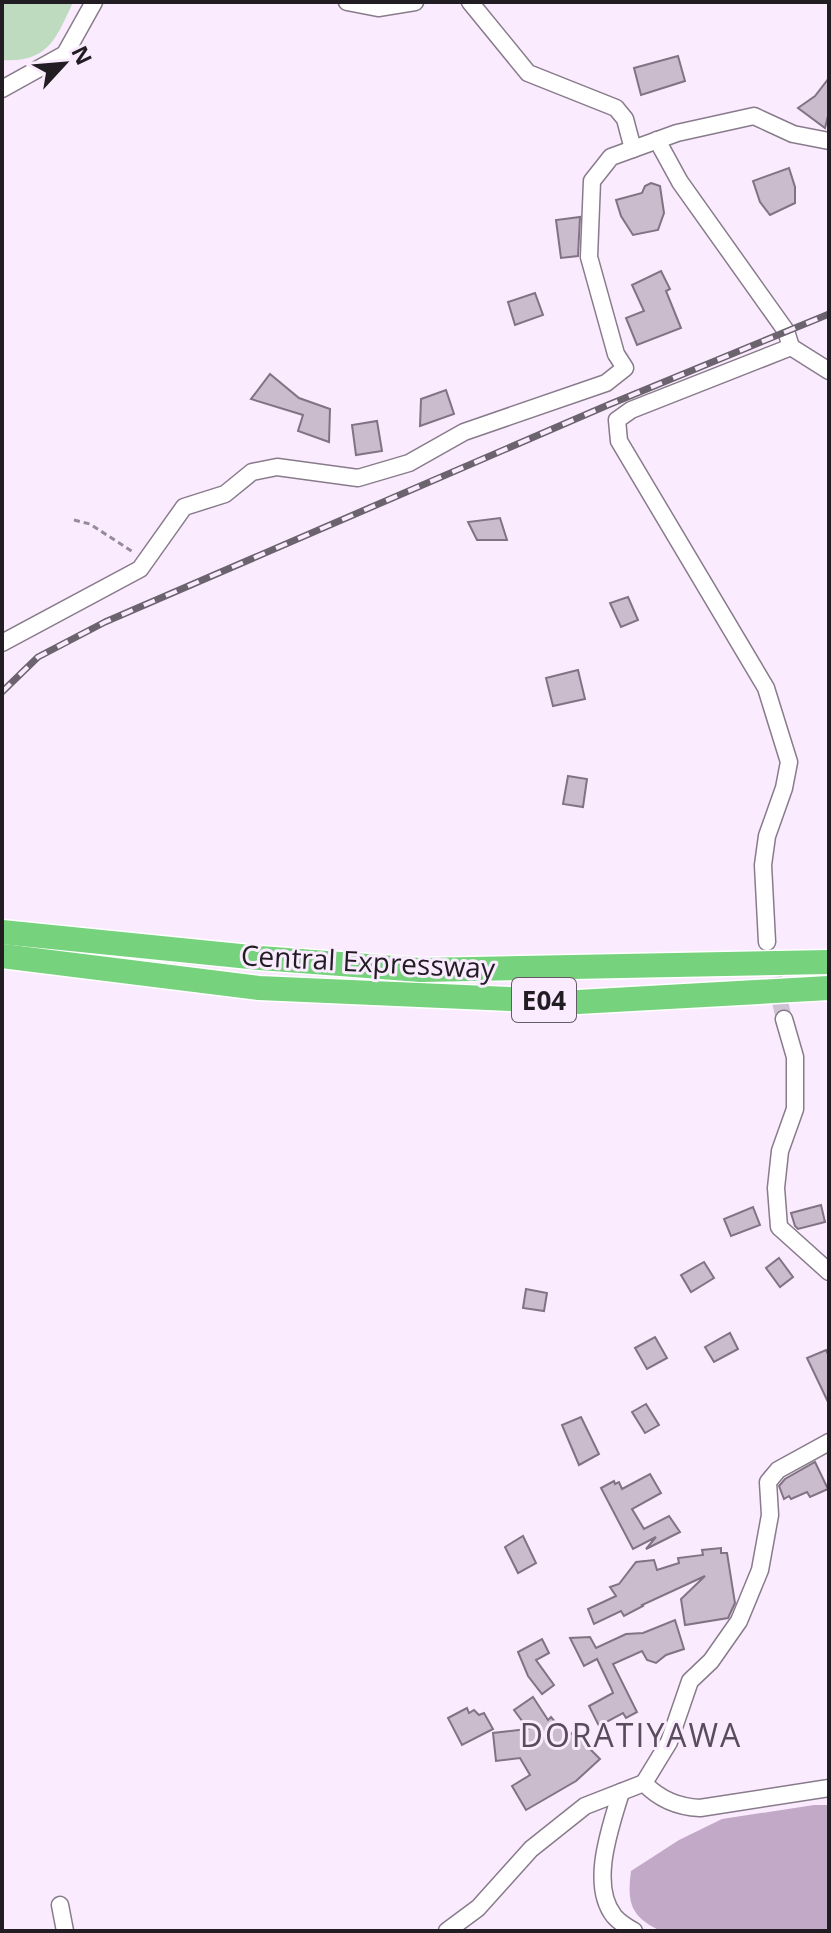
<svg xmlns="http://www.w3.org/2000/svg" width="831" height="1933" font-family="'Open Sans',sans-serif">
<rect width="100%" height="100%" fill="#faebfe"/>
<path fill="#bedbbf" d="M 2,2 L 73,2 C 56,39 48,63 2,60 Z"/>
<path fill="#c2a9c7" d="M 814,1805 L 829,1805 L 829,1931 L 661,1931 C 630,1917 627,1902 631,1871 L 679,1840 L 722,1819 Z"/>
<g fill="#cabbcd" stroke="#807383" stroke-width="2">
<polygon points="678,56 685,81 641,95 634,68"/>
<polygon points="829,78 829,112 825,128 798,108 815,96"/>
<polygon points="789,168 795,187 795,203 770,215 760,202 753,181"/>
<polygon points="651,183 660,186 664,213 658,230 633,235 621,216 616,200 642,193 645,186"/>
<polygon points="580,217 578,256 561,258 556,220"/>
<polygon points="661,271 670,289 666,291 681,328 637,345 626,318 644,311 632,285"/>
<polygon points="535,293 543,315 515,325 508,302"/>
<polygon points="270,374 299,398 330,409 329,442 298,431 303,415 251,399"/>
<polygon points="446,390 454,414 420,426 421,399"/>
<polygon points="377,421 382,451 356,455 352,425"/>
<polygon points="500,518 507,540 477,540 468,522"/>
<polygon points="628,597 638,620 621,627 610,603"/>
<polygon points="578,670 585,699 553,706 546,678"/>
<polygon points="568,776 587,779 583,807 563,804"/>
<polygon points="821,1205 825,1222 798,1229 795,1226 791,1213"/>
<polygon points="753,1207 760,1225 731,1236 724,1219"/>
<polygon points="779,1258 793,1277 780,1287 766,1268"/>
<polygon points="704,1262 714,1278 691,1292 681,1275"/>
<polygon points="526,1289 547,1293 544,1311 523,1308"/>
<polygon points="730,1333 738,1349 714,1362 705,1347"/>
<polygon points="655,1337 667,1358 647,1369 635,1348"/>
<polygon points="826,1350 829,1356 829,1404 807,1358"/>
<polygon points="646,1404 659,1425 645,1433 632,1412"/>
<polygon points="581,1417 599,1454 579,1465 562,1425"/>
<polygon points="815,1462 828,1489 810,1497 807,1492 791,1499 789,1496 784,1499 779,1486 785,1479"/>
<polygon points="650,1474 661,1493 632,1509 644,1529 669,1516 680,1532 646,1549 656,1537 633,1549 601,1488 614,1481 615,1484 619,1482 622,1489"/>
<polygon points="523,1536 536,1563 518,1573 505,1547"/>
<polygon points="721,1548 721,1553 727,1553 735,1603 728,1618 685,1625 681,1599 705,1576 642,1605 643,1606 624,1616 621,1611 594,1624 588,1609 616,1596 610,1587 619,1584 636,1562 654,1560 657,1570 679,1563 678,1558 703,1555 702,1550"/>
<polygon points="675,1620 684,1649 666,1655 656,1663 647,1660 642,1651 613,1664 637,1712 626,1718 623,1713 599,1726 589,1706 613,1693 611,1688 597,1659 584,1666 570,1638 590,1637 596,1648 626,1634 643,1633"/>
<polygon points="542,1639 549,1653 536,1660 554,1685 542,1694 528,1676 518,1652"/>
<polygon points="533,1697 548,1720 551,1717 568,1737 573,1732 600,1759 576,1781 526,1810 512,1786 530,1775 520,1758 496,1761 493,1733 528,1729 514,1710"/>
<polygon points="467,1708 469,1713 474,1710 479,1715 484,1713 493,1729 462,1745 448,1718"/>
</g>
<g fill="none" stroke-linecap="round" stroke-linejoin="round">
<polyline stroke="#cfc2d2" stroke-width="16" stroke-dasharray="16 8" stroke-linecap="butt" points="769,954 784,1019"/>
<g stroke="#887b8b" stroke-width="19">
<g id="minor">
<polyline points="347,2 378,8 415,2"/>
<polyline points="470,2 528,73 616,108 625,119 633,149"/>
<polyline points="2,89 65,54 94,2"/>
<polyline points="657,140 680,182 786,331 791,347 631,410 617,420 619,441 766,688 789,762 784,788 767,836 763,865 767,942"/>
<polyline points="791,347 829,371"/>
<polyline points="2,643 140,569 184,507 225,494 252,472 277,467 358,478 409,463 464,432 606,383 625,368 616,354 589,257 592,181 611,157 677,133 754,116 793,134 829,141"/>
<polyline points="784,1019 795,1057 795,1109 780,1151 776,1188 779,1227 829,1272"/>
<polyline points="644,1783 669,1742 690,1681 711,1661 739,1621 760,1570 770,1515 768,1482 778,1470 829,1442"/>
<path d="M 621,1792 C 611,1826 589,1884 614,1916 C 619,1922 627,1927 634,1931"/>
<polyline points="60,1905 65,1931"/>
<path d="M 447,1931 L 478,1908 L 531,1849 L 585,1806 L 644,1783 C 659,1799 678,1807 700,1808 L 829,1788"/>
</g>
</g>
<g stroke="#fff" stroke-width="27">
<g id="highway">
<polyline points="2,932 260,958 421,970 829,962"/>
<polyline points="2,956 259,988 578,1002 829,988"/>
</g>
</g>
<polyline stroke="#968c99" stroke-width="3" stroke-dasharray="6 4" stroke-linecap="butt" points="74,520 90,524 133,552"/>
<use href="#minor" stroke="#fff" stroke-width="16"/>
<use href="#highway" stroke="#76d27d" stroke-width="24"/>
<g stroke="#6b636d" stroke-width="7">
<polyline id="rail" points="2,692 38,657 105,622 608,405 829,314"/>
</g>
<use href="#rail" stroke="#faebfe" stroke-width="4" stroke-dasharray="12" stroke-linecap="butt"/>
</g>
<g text-anchor="middle" dominant-baseline="central" stroke-width="6" stroke-linejoin="round" paint-order="stroke">
<rect fill="#faebfe" stroke="#635b65" stroke-width="2" x="512" y="978" width="64" height="44" rx="6"/>
<g font-size="26" font-weight="bold" fill="#221d23">
<text x="544" y="1000">E04</text>
</g>
<g font-size="28" fill="#221d23" stroke="#faebfe">
<text transform="translate(368 961) rotate(3)">Central Expressway</text>
</g>
<g font-size="32" letter-spacing="2" fill="#594d5c" stroke="#faebfe">
<text x="631" y="1734">DORATIYAWA</text>
</g>
</g>
<rect width="831" height="1933" fill="none" stroke="#221d23" stroke-width="8"/>
<g transform="translate(64 64) rotate(64)" stroke="#faebfe" stroke-width="6" paint-order="stroke">
<path d="M0-6L14 30L0 20L-14 30Z" fill="#221d23"/>
<text y="-12" font-size="22" font-weight="bold" text-anchor="middle" fill="#221d23">N</text>
</g>
</svg>
